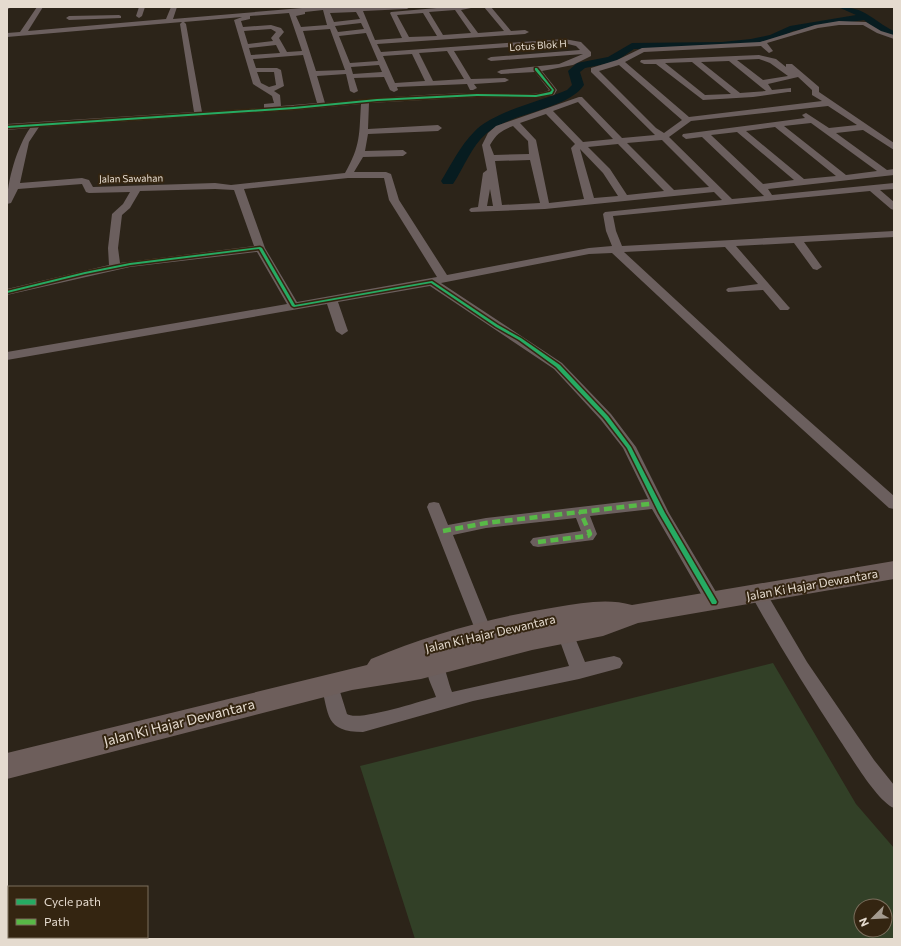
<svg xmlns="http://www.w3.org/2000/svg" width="901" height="946" font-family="Commissioner,sans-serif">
<rect width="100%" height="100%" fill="#2c2419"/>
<path fill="#324027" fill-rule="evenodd" d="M 773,663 L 856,804 L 894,848 L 894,939 L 415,939 L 360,766 ZM 861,906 L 885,906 L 885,930 L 861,930 Z"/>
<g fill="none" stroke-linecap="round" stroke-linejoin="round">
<path fill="#071c20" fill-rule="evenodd" d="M 838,7 C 867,7 871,20 894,31 L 894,38 L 882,34 L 864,20 L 793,31 L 777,39 L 751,45 L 722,48 L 634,49 L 615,62 L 585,68 L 580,72 L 584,85 C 567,110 512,112 487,133 C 471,146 464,168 453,184 L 443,184 L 441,181 C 451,165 460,146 474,132 C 492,112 541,101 567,90 L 572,85 L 568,71 L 577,63 L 608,57 L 632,43 L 722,42 L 751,39 L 770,35 L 790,26 L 856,15 Z"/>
<g fill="#6b5f5e" fill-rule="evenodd">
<polygon points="7,7 11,7 7,10"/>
<path d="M 37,7 L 43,7 L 28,31 L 166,19 L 171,7 L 177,7 L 173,19 L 314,7 L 340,7 L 339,8 L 410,7 L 407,9 L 363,11 L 375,40 L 402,38 L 390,13 L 391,12 L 448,7 L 476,7 L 461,10 L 478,33 L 504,31 L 484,7 L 491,7 L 511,31 L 525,30 L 529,32 L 525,34 L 377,44 L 381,52 L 564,39 L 581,42 L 591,52 L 591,56 L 573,65 L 542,71 L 557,90 L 554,95 L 536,98 L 477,97 L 369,103 L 368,129 L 438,125 L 442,128 L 438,131 L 368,134 L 365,151 L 403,150 L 407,153 L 403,156 L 363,157 L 354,172 L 386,172 L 391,174 L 399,200 L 447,275 L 589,248 L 612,246 L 606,231 L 603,214 L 605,212 L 722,200 L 714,192 L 545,209 L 471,212 L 469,210 L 471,208 L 478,207 L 483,173 L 487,170 L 482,145 L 488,133 L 496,126 L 579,97 L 582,97 L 622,138 L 655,135 L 591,72 L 591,68 L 617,60 L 642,48 L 760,42 L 815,25 L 839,21 L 866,22 L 881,31 L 894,35 L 894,39 L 877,33 L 863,25 L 839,25 L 818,28 L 767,43 L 773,51 L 769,53 L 761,46 L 644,52 L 625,62 L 689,117 L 822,101 L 812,95 L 812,90 L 798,77 L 768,84 L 772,90 L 791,88 L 791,92 L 788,92 L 753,97 L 703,100 L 656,64 L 644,64 L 640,62 L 641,60 L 759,55 L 776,59 L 786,67 L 786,64 L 792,64 L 819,87 L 819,92 L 894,143 L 894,150 L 863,130 L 836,133 L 887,170 L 894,169 L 894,175 L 768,189 L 772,195 L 894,183 L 894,189 L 880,190 L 894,202 L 894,210 L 891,209 L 870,191 L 613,216 L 616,231 L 622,246 L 894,231 L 894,237 L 804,242 L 822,267 L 817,270 L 813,269 L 794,243 L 736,246 L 788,306 L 790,308 L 788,310 L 780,310 L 763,290 L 728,292 L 726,290 L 728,288 L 758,284 L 725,247 L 624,252 L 755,373 L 894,496 L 894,509 L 889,508 L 747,379 L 612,253 L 589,254 L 441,283 L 562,363 L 611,414 L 636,447 L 669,513 L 722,602 L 720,606 L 714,608 L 708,606 L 652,509 L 590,516 L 597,534 L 593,540 L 538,547 L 533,546 L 530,542 L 533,538 L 581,531 L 576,518 L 486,528 L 453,535 L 492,632 L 490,637 L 484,639 L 478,637 L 427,507 L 429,503 L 434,502 L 439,503 L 448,525 L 486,518 L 648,499 L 623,448 L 601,420 L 554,369 L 430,286 L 338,302 L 348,331 L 342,335 L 336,331 L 327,304 L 7,360 L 7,352 L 287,304 L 257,252 L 130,267 L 7,295 L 7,289 L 109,265 L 108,248 L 112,214 L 123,204 L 130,192 L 89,193 L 86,192 L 82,184 L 18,189 L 11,203 L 7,204 C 7,181 17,147 30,128 L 7,130 L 7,124 L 194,112 L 180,24 L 182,22 L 7,37 L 7,33 L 20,32 ZM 323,10 L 327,25 L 301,27 L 296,16 L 305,14 L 305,12 ZM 455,10 L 471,33 L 443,35 L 429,12 ZM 356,12 L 360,19 L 334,22 L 330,13 ZM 289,13 L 302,51 L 287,52 L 279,38 L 284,32 L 281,28 L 271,25 L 243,27 L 241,21 L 250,19 L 250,16 ZM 423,13 L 437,36 L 409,37 L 397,15 ZM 242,17 L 234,20 L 253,84 L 272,96 L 274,103 L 264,104 L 264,108 L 202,112 L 186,24 L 184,22 ZM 361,23 L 364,29 L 338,32 L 335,26 ZM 271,29 L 276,32 L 271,38 L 273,41 L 248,44 L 244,31 ZM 330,29 L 345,70 L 316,71 L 303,31 ZM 366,33 L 378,61 L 350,63 L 339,36 ZM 564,43 L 576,46 L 580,50 L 491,57 L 487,59 L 491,61 L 583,54 L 559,64 L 501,70 L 497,72 L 501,74 L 535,72 L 549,90 C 535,98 494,92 476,93 C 426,94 375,98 325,103 L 317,76 L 346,74 L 350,91 L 354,93 L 358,91 L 354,78 L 384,77 L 390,90 L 394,92 L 398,90 L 397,87 L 467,84 L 470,90 L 473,90 L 477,88 L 474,84 L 505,82 L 509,80 L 505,78 L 471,79 L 454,51 ZM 276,45 L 280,53 L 251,55 L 249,48 ZM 447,51 L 464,79 L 433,81 L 419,53 ZM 412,54 L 425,81 L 395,83 L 383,56 ZM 303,55 L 317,103 L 281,106 L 280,95 L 274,91 L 284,86 L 281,70 L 277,68 L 256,68 L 253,59 ZM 759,59 L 770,63 L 788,76 L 763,80 L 737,60 ZM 729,61 L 766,91 L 740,93 L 701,62 ZM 692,62 L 731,94 L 705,95 L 665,63 ZM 379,65 L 382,72 L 353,74 L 351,67 ZM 619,65 L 682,120 L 664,133 L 656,128 L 599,71 ZM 257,72 L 274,72 L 276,85 L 269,87 L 261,83 ZM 578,102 L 613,139 L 583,142 L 553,111 ZM 361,104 C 359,134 361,145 345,173 L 231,185 L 215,183 L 93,187 L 89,180 L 82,178 L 20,183 L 29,142 L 39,127 L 294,110 ZM 828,106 L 857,125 L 829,128 L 806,113 L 802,115 L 805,118 L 683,134 L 682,136 L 686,139 L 702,137 L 764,196 L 732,199 L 669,137 L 691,121 ZM 546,114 L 575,144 L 571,148 L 584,199 L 549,203 L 536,140 L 520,123 ZM 811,123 L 877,171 L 846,175 L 784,126 ZM 513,126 L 528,141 L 529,154 L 494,155 L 490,145 C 496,134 502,130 513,126 ZM 775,127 L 836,176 L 804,179 L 746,131 ZM 737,132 L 794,180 L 763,184 L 711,135 ZM 662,140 L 709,187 L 674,190 L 627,143 ZM 618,144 L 664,191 L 627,195 L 610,169 L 588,147 ZM 580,149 L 603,173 L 618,196 L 594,198 ZM 530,160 L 540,203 L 502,205 L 495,161 ZM 348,178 L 384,178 L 389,200 L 437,277 L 297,302 L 265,248 L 244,189 ZM 215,189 L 234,190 L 254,246 L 120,263 L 118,248 L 122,215 L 130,208 L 140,191 ZM 490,189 L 493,206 L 487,206 Z"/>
<polygon points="139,7 145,7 142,16 139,18 136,16"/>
<polygon points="119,15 121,16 121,18 69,20 66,18 69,16"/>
<path d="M 758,587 L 764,589 L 807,662 L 874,760 L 894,785 L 894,808 C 877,801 852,758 841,742 C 809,693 778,644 750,593 L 752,589 Z"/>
<path d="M 565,626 L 571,628 L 585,662 L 614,656 L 620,658 L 623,663 L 620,668 L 579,679 L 473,701 L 363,732 C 325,732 329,715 321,684 L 324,679 L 330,677 L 336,679 L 347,714 C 358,722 421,701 436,697 C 432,685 423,672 429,660 L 435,658 L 441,660 C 446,669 448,682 452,692 L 569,666 L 557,633 L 559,628 Z"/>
</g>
<path fill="#6d5e5b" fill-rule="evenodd" d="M 894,561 L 894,579 L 638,623 L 603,636 L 532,650 L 421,679 L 352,690 L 7,779 L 7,753 L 367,665 L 371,659 C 430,634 493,617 557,607 C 582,603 608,598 632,605 Z"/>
<g stroke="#58b947" stroke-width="4.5" stroke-dasharray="8 4.5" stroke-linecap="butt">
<polyline points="443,531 486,523 657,503"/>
<polyline points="538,542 588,536 590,534 580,511"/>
</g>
<g stroke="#342511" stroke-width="3">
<g id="cycleway">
<polygon points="535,68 537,68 554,90 552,94 536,97 477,96 377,101 294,109 7,128 7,126 294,107 377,99 477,94 536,95 550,92 552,90 535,70"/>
<polygon points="260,247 262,248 295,305 432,281 498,325 521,338 560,365 608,416 631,447 665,513 716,600 717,602 716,604 712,604 659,513 627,448 604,418 556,367 519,340 496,327 431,283 294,307 292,306 259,249 130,265 85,274 7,293 7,291 85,272 130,263"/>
</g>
</g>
<use href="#cycleway" fill="#26ab63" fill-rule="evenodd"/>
</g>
<g text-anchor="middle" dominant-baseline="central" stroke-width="4" stroke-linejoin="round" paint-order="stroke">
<g font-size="10" fill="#e5dbcf" stroke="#342511">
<text transform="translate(538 45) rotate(-4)">Lotus Blok H</text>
<text transform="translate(131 178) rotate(-1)">Jalan Sawahan</text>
</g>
<g font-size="12" fill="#e5dbcf" stroke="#342511">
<text transform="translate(812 584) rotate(-10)">Jalan Ki Hajar Dewantara</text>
<text transform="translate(490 633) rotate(-13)">Jalan Ki Hajar Dewantara</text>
</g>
<g font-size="14" fill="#e5dbcf" stroke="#342511">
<text transform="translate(179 722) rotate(-14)">Jalan Ki Hajar Dewantara</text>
</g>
</g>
<rect width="901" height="946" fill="none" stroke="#e5dbcf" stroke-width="16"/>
<rect x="8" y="886" width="140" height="52" fill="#342511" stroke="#7b6e5d"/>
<rect x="16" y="899" width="20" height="6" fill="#26ab63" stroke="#7b6e5d"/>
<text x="44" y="906" font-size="12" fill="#e5dbcf">Cycle path</text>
<rect x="16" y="919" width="20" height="6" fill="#58b947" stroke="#7b6e5d"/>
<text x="44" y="926" font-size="12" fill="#e5dbcf">Path</text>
<g transform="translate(873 918) rotate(246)"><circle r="19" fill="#342511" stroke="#7b6e5d"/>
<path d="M0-3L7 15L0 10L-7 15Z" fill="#a49b8f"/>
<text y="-6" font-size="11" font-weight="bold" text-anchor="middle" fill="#e5dbcf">N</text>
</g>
</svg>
